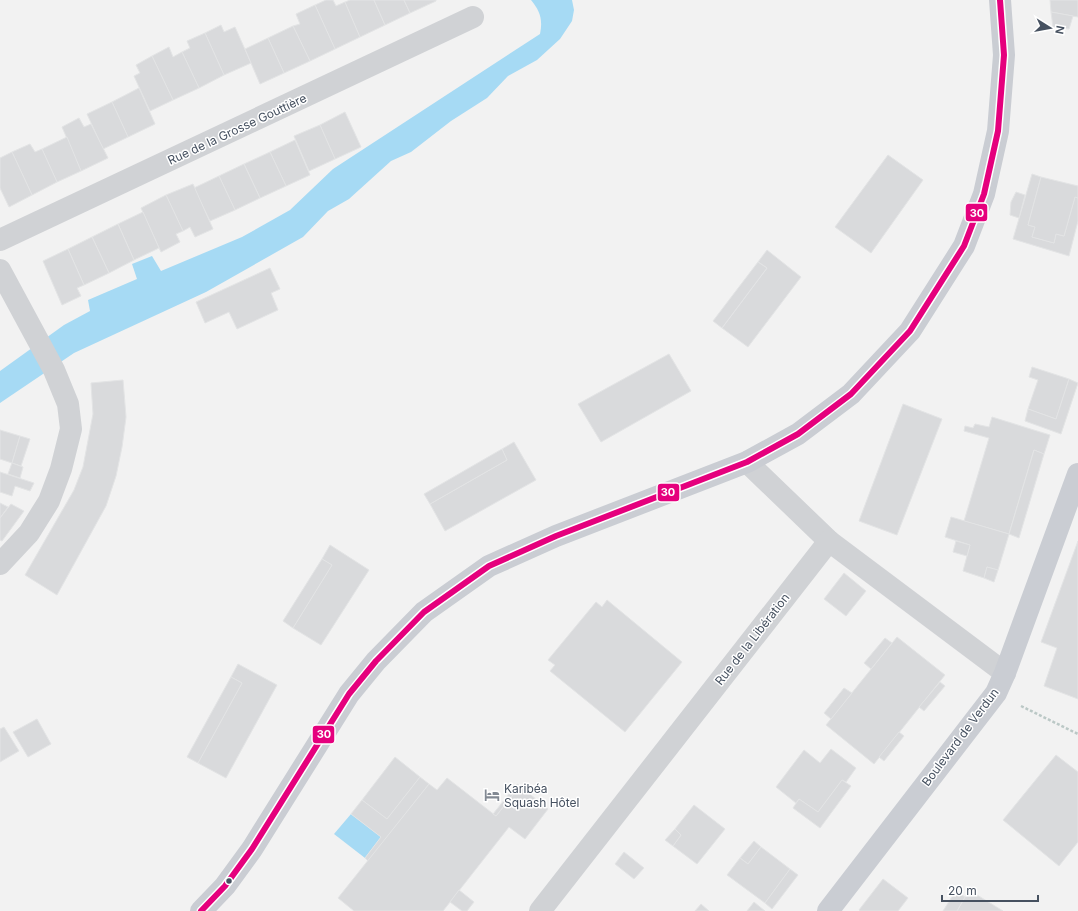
<svg xmlns="http://www.w3.org/2000/svg" width="1078" height="911" font-family="Inter,sans-serif">
<rect width="100%" height="100%" fill="#f2f2f2"/>
<g fill="#a6daf4">
<path d="M 531,0 L 572,0 L 574,10 L 572,21 L 560,39 L 537,60 L 508,76 L 487,98 L 451,121 L 411,152 L 391,161 L 349,199 L 328,211 L 303,237 L 206,292 L 74,353 L 0,403 L 0,371 L 64,325 L 90,311 L 88,300 L 137,279 L 132,264 L 152,256 L 161,271 L 242,237 L 290,210 L 333,169 L 540,34 C 543,19 540,11 531,0 Z"/>
<polygon points="351,814 381,837 365,858 334,834"/>
</g>
<g fill="#d9dadc" stroke="#e3e4e5">
<polygon points="326,0 333,0 336,6 345,2 360,37 335,49 315,5"/>
<polygon points="350,0 374,0 385,25 360,37 345,2"/>
<polygon points="374,0 404,0 410,13 385,25"/>
<polygon points="404,0 436,0 436,1 410,13"/>
<polygon points="1050,0 1078,0 1078,17 1051,12"/>
<polygon points="315,5 335,49 310,61 293,26 300,24 296,14"/>
<polygon points="1051,12 1073,16 1069,29 1053,27"/>
<polygon points="221,25 224,32 235,27 251,63 224,75 205,33"/>
<polygon points="293,26 310,61 284,73 268,38"/>
<polygon points="205,33 224,75 199,88 182,52 190,48 187,41"/>
<polygon points="268,38 284,73 260,84 245,49"/>
<polygon points="169,47 173,57 182,52 199,88 173,100 152,56"/>
<polygon points="152,56 173,100 150,111 134,76 140,73 136,65"/>
<polygon points="139,88 155,124 128,137 112,102"/>
<polygon points="112,102 128,137 103,149 87,114"/>
<polygon points="345,112 361,147 335,159 320,125"/>
<polygon points="79,118 84,127 91,124 108,158 81,171 62,127"/>
<polygon points="320,125 335,159 309,171 294,136"/>
<polygon points="67,137 81,171 57,182 42,149"/>
<polygon points="295,140 310,175 286,186 270,152"/>
<polygon points="30,144 35,152 42,149 57,182 32,195 12,152"/>
<polygon points="12,152 32,195 9,207 0,188 0,158"/>
<polygon points="270,152 286,186 260,198 244,164"/>
<polygon points="888,155 923,180 871,253 835,227"/>
<polygon points="244,164 260,198 235,210 219,176"/>
<polygon points="1032,174 1041,177 1028,225 1035,227 1032,237 1054,243 1056,234 1064,236 1075,197 1078,198 1078,221 1069,256 1013,239"/>
<polygon points="219,176 235,210 210,221 194,188"/>
<polygon points="1041,177 1078,186 1078,198 1075,197 1064,236 1056,234 1054,243 1032,237 1035,227 1028,225"/>
<polygon points="193,184 213,229 195,237 190,227 183,231 166,195"/>
<polygon points="1016,192 1025,195 1019,218 1010,215 1011,202"/>
<polygon points="166,195 183,231 176,234 180,242 161,252 141,208"/>
<polygon points="143,212 159,248 134,260 118,224"/>
<polygon points="118,224 134,260 109,273 92,237"/>
<polygon points="92,237 109,273 84,285 68,249"/>
<polygon points="68,249 84,285 77,288 81,296 62,305 43,261"/>
<polygon points="767,250 801,277 748,347 722,328 767,268 758,262"/>
<polygon points="758,262 767,268 722,328 713,321"/>
<polygon points="270,268 280,289 271,293 278,310 237,329 229,312 205,323 196,302"/>
<polygon points="669,354 691,391 601,442 578,404"/>
<polygon points="1032,367 1069,379 1056,419 1028,409 1038,380 1029,377"/>
<polygon points="1069,379 1078,383 1061,434 1025,421 1028,409 1056,419"/>
<polygon points="123,380 126,417 122,447 116,476 106,506 57,595 25,575 74,490 83,467 93,414 91,383"/>
<polygon points="903,404 942,419 897,535 859,521"/>
<polygon points="992,417 1050,435 1044,454 1034,450 1009,534 964,521 989,438 964,431 965,426 973,428 975,424 989,427"/>
<polygon points="0,430 20,436 12,463 0,459"/>
<polygon points="20,436 30,439 21,466 12,463"/>
<polygon points="514,442 536,480 445,531 430,504 507,460 502,449"/>
<polygon points="502,449 507,460 430,504 424,494"/>
<polygon points="1034,450 1044,454 1019,538 1009,534"/>
<polygon points="12,463 23,467 20,478 8,474"/>
<polygon points="0,472 34,483 30,491 15,486 12,496 0,492"/>
<polygon points="0,503 8,507 0,518"/>
<polygon points="11,504 24,511 2,541 0,540 0,518"/>
<polygon points="951,517 1009,534 998,570 987,567 984,578 963,571 970,545 945,537"/>
<polygon points="956,541 970,545 967,556 953,552"/>
<polygon points="1078,541 1078,699 1044,686 1057,648 1041,642"/>
<polygon points="330,545 369,570 321,645 293,628 332,565 322,559"/>
<polygon points="322,559 332,565 293,628 283,621"/>
<polygon points="987,567 998,570 994,582 984,578"/>
<polygon points="844,573 866,591 846,616 824,599"/>
<polygon points="607,600 682,662 625,732 550,671 555,665 548,660 596,602 602,607"/>
<polygon points="897,637 945,675 874,764 826,725"/>
<polygon points="885,638 892,643 871,669 864,663"/>
<polygon points="238,664 277,685 226,778 198,763 242,683 231,677"/>
<polygon points="231,677 242,683 198,763 187,757"/>
<polygon points="940,682 945,686 924,711 919,707"/>
<polygon points="844,688 852,693 831,719 824,713"/>
<polygon points="37,719 51,744 28,757 13,732"/>
<polygon points="4,727 19,751 0,762 0,729"/>
<polygon points="899,732 904,736 884,761 879,757"/>
<polygon points="831,749 856,768 846,782 842,780 818,812 799,799 796,803 776,787 804,750 820,763"/>
<polygon points="1056,755 1078,772 1078,842 1059,866 1003,820"/>
<polygon points="395,757 420,777 387,819 362,800"/>
<polygon points="420,777 429,784 368,861 365,858 381,837 351,814 362,800 387,819"/>
<polygon points="447,778 496,816 520,786 548,809 525,839 509,827 443,911 354,911 338,898 429,784 437,790"/>
<polygon points="842,780 851,786 820,828 793,808 799,799 818,812"/>
<polygon points="517,784 520,786 496,816 493,814"/>
<polygon points="694,805 725,829 697,864 673,846 681,835 675,829"/>
<polygon points="675,829 681,835 673,846 665,840"/>
<polygon points="754,841 761,847 748,864 740,858"/>
<polygon points="761,847 790,869 765,903 727,875 740,858 748,864"/>
<polygon points="624,852 644,868 634,879 615,864"/>
<polygon points="790,869 798,875 772,909 765,903"/>
<polygon points="883,879 908,898 898,911 860,911 859,910"/>
<polygon points="459,890 474,902 467,911 462,911 450,902"/>
<polygon points="969,890 1003,911 957,911"/>
<polygon points="959,893 965,897 957,911 943,911 953,895"/>
<polygon points="754,902 765,911 747,911"/>
<polygon points="701,904 709,911 695,911"/>
</g>
<g fill="none" stroke-linecap="round" stroke-linejoin="round">
<polyline stroke="#bbc8c6" stroke-width="2.5" stroke-dasharray="3 2" stroke-linecap="butt" points="1021,706 1078,734"/>
<g stroke="#d0d2d5" stroke-width="22">
<polyline points="0,240 473,17"/>
<polyline points="0,270 54,370 68,404 71,429 61,469 49,501 29,533 0,564"/>
<polyline points="747,462 829,541"/>
<polyline points="540,911 829,541 1005,673"/>
</g>
<g stroke="#cacdd3" stroke-width="22">
<polyline points="201,911 225,886 252,849 349,694 376,661 424,612 489,566 556,536 747,462 798,434 851,394 910,331 964,246 984,194 998,131 1004,55 1000,0"/>
<polyline points="828,911 996,693 1005,673 1078,474"/>
</g>
<g stroke="#fff" stroke-width="9">
<polyline id="bus-1" points="201,911 225,886 252,849 349,694 376,661 424,612 489,566 556,536 747,462 798,434 851,394 910,331 964,246 984,194 998,131 1004,55 1000,0"/>
</g>
<use href="#bus-1" stroke="#e5007d" stroke-width="6"/>
</g>
<defs>
<g id="hotel-bare" transform="scale(1.2)"><path d="M-6-4.5h1.5V1H6V5H4.5V3h-9V5H-6ZM-4 0a1.8 1.8 0 1 1 3.6 0ZM.5 0V-2.5h3Q6-2.5 6 0Z" fill="#828993" stroke="#fff" stroke-width="2.5" paint-order="stroke"/></g>
</defs>
<g fill-rule="evenodd">
<use href="#hotel-bare" x="492" y="795"/>
</g>
<circle fill="#465160" stroke="#fff" stroke-width="1.5" cx="229" cy="881" r="3.5"/>
<g text-anchor="middle" dominant-baseline="central" stroke-width="3" stroke-linejoin="round" paint-order="stroke">
<g font-size="12" fill="#465160" stroke="#fff">
<text transform="translate(237 129) rotate(-25)">Rue de la Grosse Gouttière</text>
<text transform="translate(752 639) rotate(-52)">Rue de la Libération</text>
<text transform="translate(960 737) rotate(-53)">Boulevard de Verdun</text>
</g>
<g font-size="12" fill="#465160" stroke="#fff" text-anchor="start">
<text x="504" y="788">Karibéa<tspan x="504" dy="14">Squash Hôtel</tspan></text>
</g>
</g>
<g stroke="#fff" stroke-width="1.5">
<rect x="965" y="203" width="23" height="19" rx="4" fill="#e5007d"/>
<rect x="657" y="483" width="23" height="19" rx="4" fill="#e5007d"/>
<rect x="312" y="725" width="23" height="19" rx="4" fill="#e5007d"/>
</g>
<g font-size="11" text-anchor="middle" font-weight="bold" fill="#fff">
<text x="977" y="217">30</text>
<text x="668" y="496">30</text>
<text x="324" y="738">30</text>
</g>
<g transform="translate(1050 28) rotate(101)" stroke="#ffffff" stroke-width="3" paint-order="stroke">
<path d="M0-3L7 15L0 10L-7 15Z" fill="#465160"/>
<text y="-6" font-size="11" font-weight="bold" text-anchor="middle" fill="#465160">N</text>
</g>
<path d="M942 895v6h96v-6" fill="none" stroke="#465160" stroke-width="2"/>
<text x="948" y="895" font-size="12" fill="#465160" stroke="#ffffff" stroke-width="3" paint-order="stroke">20 m</text>
</svg>
